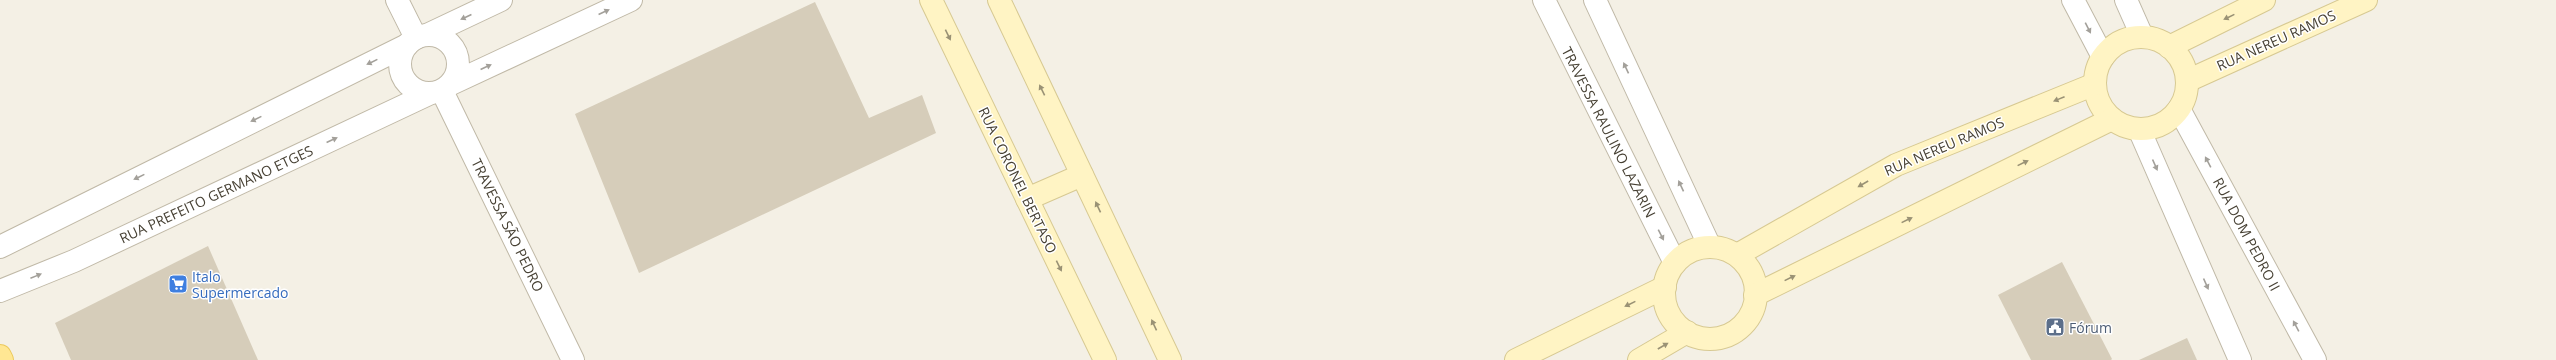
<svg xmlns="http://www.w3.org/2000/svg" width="2556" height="360" font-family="'Open Sans',sans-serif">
<rect width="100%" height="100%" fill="#f4f0e5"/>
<g fill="#d6cdba">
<polygon points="815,2 869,118 922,95 936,133 639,273 575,114"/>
<polygon points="208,246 258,360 71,360 55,323"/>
<polygon points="2062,262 2112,359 2111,360 2031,360 1998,295"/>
<polygon points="2187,338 2197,360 2139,360"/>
</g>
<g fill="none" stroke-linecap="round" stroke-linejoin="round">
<g stroke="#c0b9a7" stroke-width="24">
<g id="street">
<polyline points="397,0 416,38"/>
<polyline points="1544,0 1675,263"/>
<polyline points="1595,0 1710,247"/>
<polyline points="2073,0 2103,57"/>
<polyline points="2126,0 2142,36"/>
<polyline points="427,35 501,0"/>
<circle cx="429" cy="64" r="29"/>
<polyline points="451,84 631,0"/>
<polyline points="442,91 573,360"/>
<polyline points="2179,109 2315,360"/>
<polyline points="2139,129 2240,360"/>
<polyline points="0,247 407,45"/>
<polyline points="0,291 74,261 431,93"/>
</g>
</g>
<g stroke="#d7c992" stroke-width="24">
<g id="secondary">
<polyline points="931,0 1105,360"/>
<polyline points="999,0 1170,360"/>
<circle cx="2141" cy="83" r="46"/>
<polyline points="2169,47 2264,0"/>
<polyline points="2187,81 2366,0"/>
<polyline points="1027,199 1082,175"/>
<circle cx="1710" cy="293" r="46"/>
<polyline points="1737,255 1896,165 2095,84"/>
<polyline points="1755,295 2112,119"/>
<polyline points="1516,360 1665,287"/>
<polyline points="1639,360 1687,332"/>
</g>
</g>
<g stroke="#ebc95b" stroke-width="24">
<polyline id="primary" points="0,356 2,360"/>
</g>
<use href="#street" stroke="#fff" stroke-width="22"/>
<use href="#secondary" stroke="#fff4c4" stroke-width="22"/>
<use href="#primary" stroke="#ffe793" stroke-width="22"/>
</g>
<defs><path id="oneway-solid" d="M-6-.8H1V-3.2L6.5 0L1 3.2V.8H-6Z"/></defs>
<g fill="#a3a09a">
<use href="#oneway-solid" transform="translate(604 12) rotate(-25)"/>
<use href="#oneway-solid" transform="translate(466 17) rotate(155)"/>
<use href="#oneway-solid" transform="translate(2088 28) rotate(63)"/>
<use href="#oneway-solid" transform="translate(372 62) rotate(154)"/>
<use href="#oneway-solid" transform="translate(486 67) rotate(-25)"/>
<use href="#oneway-solid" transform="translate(1626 68) rotate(-115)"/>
<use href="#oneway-solid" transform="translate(256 119) rotate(154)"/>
<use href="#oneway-solid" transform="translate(332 140) rotate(-25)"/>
<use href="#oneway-solid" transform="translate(2208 162) rotate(-118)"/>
<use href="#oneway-solid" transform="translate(2155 165) rotate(66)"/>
<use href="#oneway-solid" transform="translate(139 177) rotate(154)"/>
<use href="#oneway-solid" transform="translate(1681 186) rotate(-115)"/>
<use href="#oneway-solid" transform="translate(1661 235) rotate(63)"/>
<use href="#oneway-solid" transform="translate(36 276) rotate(-22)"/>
<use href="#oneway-solid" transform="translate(2206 284) rotate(66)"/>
<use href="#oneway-solid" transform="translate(2296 326) rotate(-118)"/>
</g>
<g fill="#9a9275">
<use href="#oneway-solid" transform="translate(2229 17) rotate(154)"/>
<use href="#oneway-solid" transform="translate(948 35) rotate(64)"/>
<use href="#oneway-solid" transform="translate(1042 90) rotate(-116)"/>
<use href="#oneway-solid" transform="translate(2059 99) rotate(158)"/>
<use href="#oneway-solid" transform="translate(2023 163) rotate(-26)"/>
<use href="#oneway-solid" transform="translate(1863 184) rotate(150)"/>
<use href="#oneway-solid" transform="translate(1098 207) rotate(-115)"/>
<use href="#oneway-solid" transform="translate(1907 220) rotate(-26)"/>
<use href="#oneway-solid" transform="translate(1059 266) rotate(64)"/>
<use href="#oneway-solid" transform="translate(1790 278) rotate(-26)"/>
<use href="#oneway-solid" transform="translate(1630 304) rotate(154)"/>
<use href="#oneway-solid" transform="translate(1154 325) rotate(-115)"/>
<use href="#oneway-solid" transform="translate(1663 346) rotate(-30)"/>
</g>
<defs>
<g id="supermarket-square" transform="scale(1)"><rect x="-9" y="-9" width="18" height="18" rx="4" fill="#3f7fe0" stroke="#fff"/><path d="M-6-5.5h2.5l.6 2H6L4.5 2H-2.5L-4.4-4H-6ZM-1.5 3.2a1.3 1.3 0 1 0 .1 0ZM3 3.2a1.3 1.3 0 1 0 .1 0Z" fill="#fff"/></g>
<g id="civic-square" transform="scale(1)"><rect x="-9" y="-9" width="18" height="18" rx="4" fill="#5c6f8a" stroke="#fff"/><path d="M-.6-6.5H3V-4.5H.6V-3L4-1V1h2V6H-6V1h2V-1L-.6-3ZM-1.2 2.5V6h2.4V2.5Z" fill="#fff"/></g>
</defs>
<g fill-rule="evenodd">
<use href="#supermarket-square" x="178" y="284"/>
<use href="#civic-square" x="2055" y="327"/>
</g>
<g text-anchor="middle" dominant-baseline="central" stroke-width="3" stroke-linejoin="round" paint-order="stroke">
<g font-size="14" fill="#474134" stroke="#fff">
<text transform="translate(2276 40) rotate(-24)">RUA NEREU RAMOS</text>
<text transform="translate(1609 132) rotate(63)">TRAVESSA RAULINO LAZARIN</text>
<text transform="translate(1944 146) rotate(-23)">RUA NEREU RAMOS</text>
<text transform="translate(1018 180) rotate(64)">RUA CORONEL BERTASO</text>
<text transform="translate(216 194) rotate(-25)">RUA PREFEITO GERMANO ETGES</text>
<text transform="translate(508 225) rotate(64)">TRAVESSA SÃO PEDRO</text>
<text transform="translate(2247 234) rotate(62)">RUA DOM PEDRO II</text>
</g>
<g font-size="14" fill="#366cbe" stroke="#fff" text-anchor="start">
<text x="192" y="276">Italo<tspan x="192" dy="16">Supermercado</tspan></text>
</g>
<g font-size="14" fill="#4e5e75" stroke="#fff" text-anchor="start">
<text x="2069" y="327">Fórum</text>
</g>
</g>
</svg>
